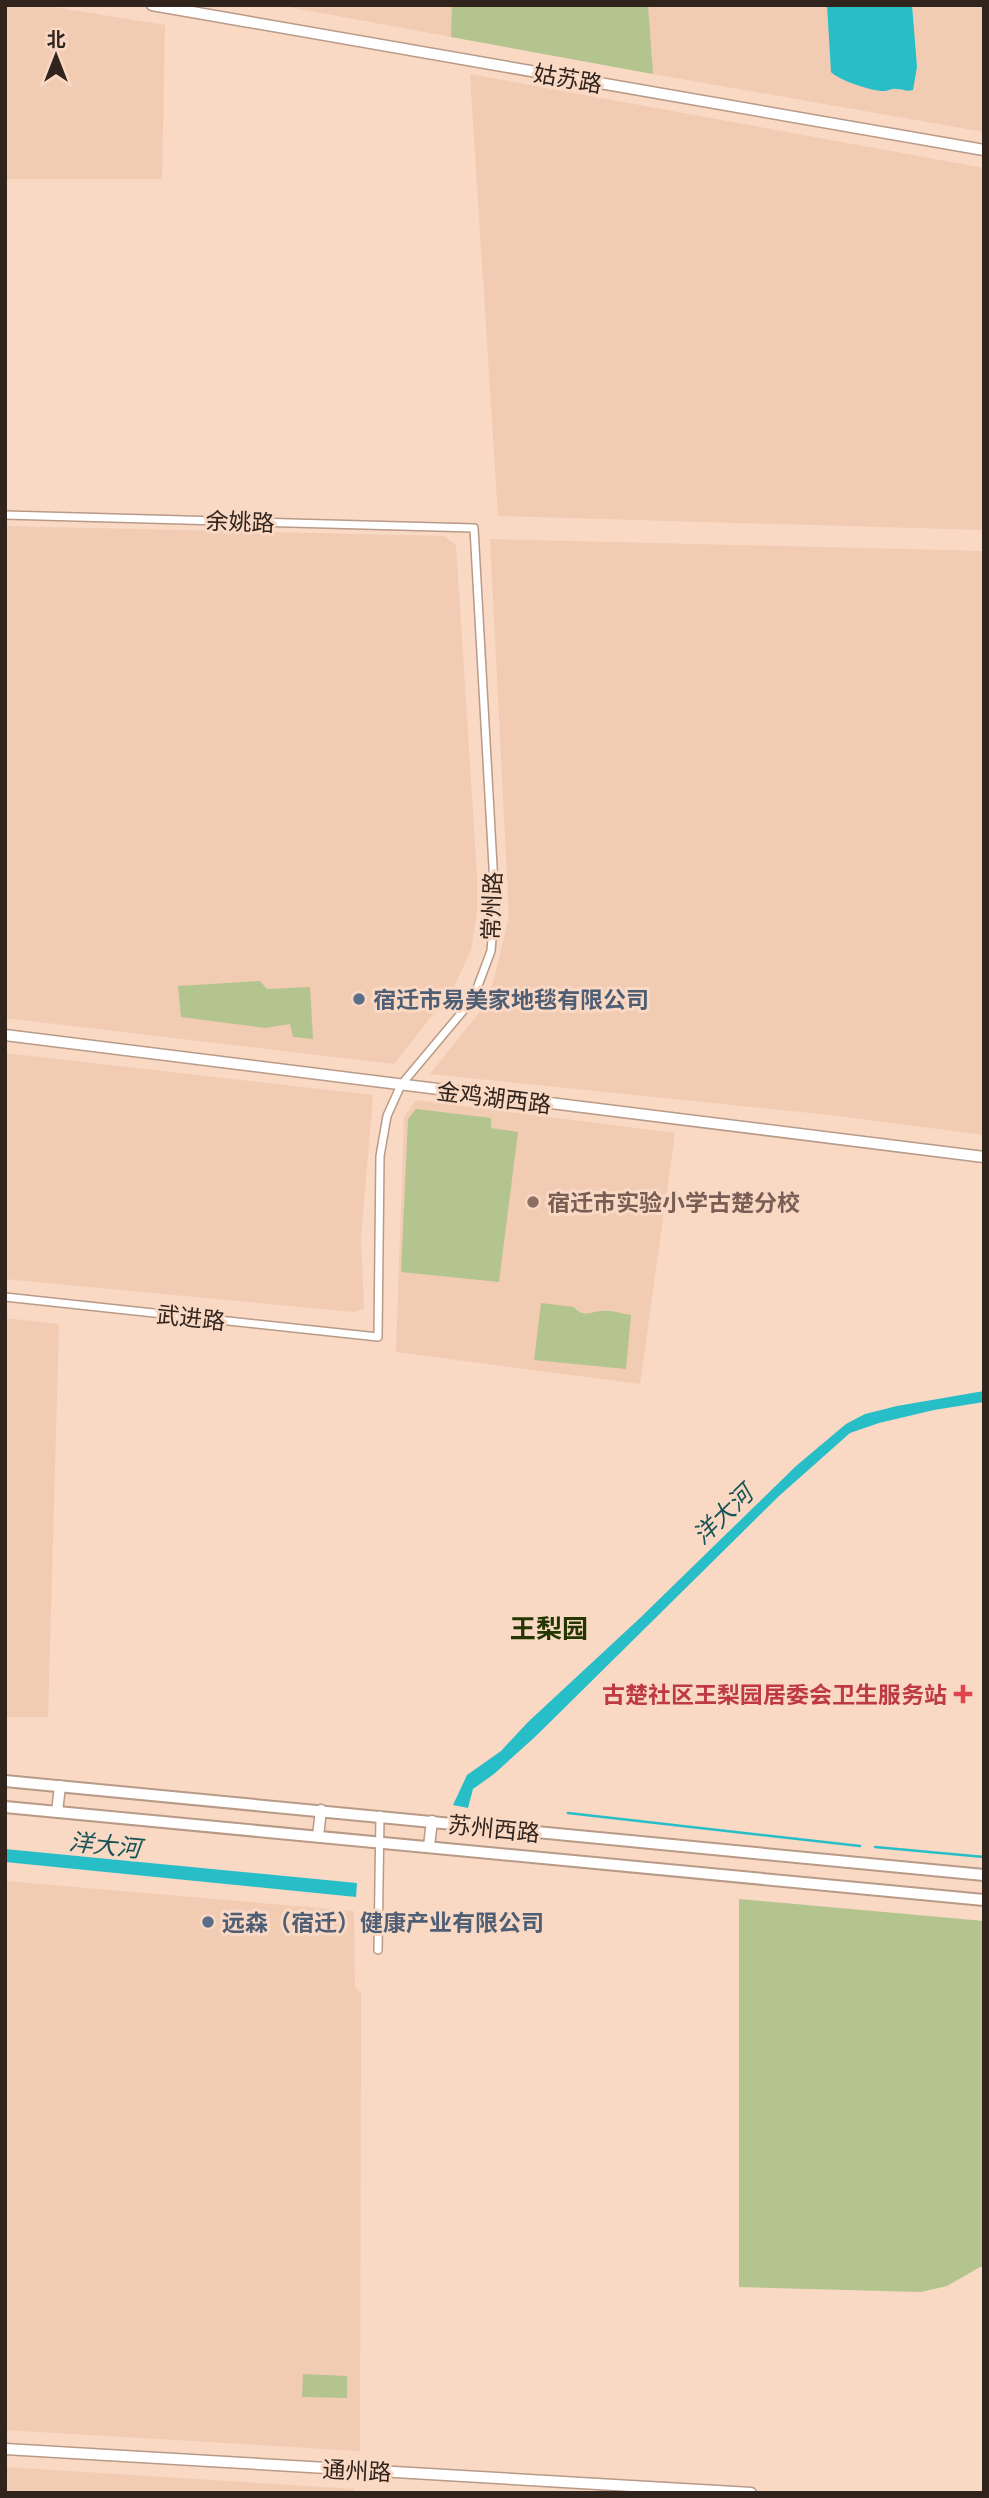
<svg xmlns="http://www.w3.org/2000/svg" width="989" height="2498" viewBox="0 0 989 2498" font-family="Manrope,'Noto Sans SC',sans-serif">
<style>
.built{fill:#f2cbb3}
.green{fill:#b4c48f}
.water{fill:#27bec8}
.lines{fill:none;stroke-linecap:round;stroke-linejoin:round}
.stream{stroke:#27bec8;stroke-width:2.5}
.minor-casing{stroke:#b89a87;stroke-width:10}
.tertiary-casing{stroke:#b89a87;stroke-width:13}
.secondary-casing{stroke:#b89a87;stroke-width:14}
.minor{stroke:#fff;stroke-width:7}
.tertiary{stroke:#fff;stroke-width:10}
.secondary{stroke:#fff;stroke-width:10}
.service-dot{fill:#5c6f8a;stroke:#f9d8c4;stroke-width:2.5}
.education-dot{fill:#8d6e63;stroke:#f9d8c4;stroke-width:2.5}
.health-dot{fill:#e0444e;stroke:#f9d8c4;stroke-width:2.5}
.labels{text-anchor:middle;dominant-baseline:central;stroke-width:6;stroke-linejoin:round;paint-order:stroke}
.street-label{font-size:23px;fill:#30241d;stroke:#f9d8c4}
.service-label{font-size:23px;font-weight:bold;fill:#4e5e75;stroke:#f9d8c4;text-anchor:start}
.education-label{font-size:23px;font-weight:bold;fill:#785e54;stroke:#f9d8c4;text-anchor:start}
.health-label{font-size:23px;font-weight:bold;fill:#be3a42;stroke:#f9d8c4;text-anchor:end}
.water-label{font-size:24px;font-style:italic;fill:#175256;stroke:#f9d8c4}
.quarter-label{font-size:26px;font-weight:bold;fill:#243701;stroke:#f9d8c4}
</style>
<rect width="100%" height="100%" fill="#f9d8c4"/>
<path class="built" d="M5,5h36l124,20 -3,154h-157z
M278,5h706v127l-331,-58z
M470,74l514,94v362l-486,-14z
M5,526l439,10 12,9 21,331v37l-6,37 -18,39 -59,75 -389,-46z
M490,539l494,12v584l-153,-20 -401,-41 59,-74 20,-84z
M5,1053l368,42 -12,142 3,72 -11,3 -348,-33z
M416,1100l259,33 -35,251 -244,-32 8,-235z
M5,1318l54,6 -11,393h-43z
M5,1881l349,30 1,75 6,8 -1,457 -355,-21z
M5,2467l349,22v4h-349z"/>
<path class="green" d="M452,5h196l5,69 -202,-37z
M260,981l7,8 43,-2 3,52 -20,-2 -3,-13 -25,4 -84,-11 -3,-31z
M416,1109l75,9v10l27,4 -19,150 -98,-10 7,-153z
M541,1303l33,4c9,11 16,5 27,4 10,-1 21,3 30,4l-5,54 -92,-9z
M739,1899l245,22v346h-4l-33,19 -26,6 -182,-5z
M303,2374l44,2v22l-45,-1z"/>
<path class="water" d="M827,5h85l5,62 -4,23c-7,2 -10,-1 -17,-1 -4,-1 -7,2 -11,2 -11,1 -47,-11 -54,-19z
M984,1391v11l-50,8 -55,13 -29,10 -71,63 -243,240 -42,38 -21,15 -5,19 -15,-3 14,-30 34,-24 27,-29 112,-104 156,-152 50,-42 19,-10 32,-8z
M5,1849l352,34 -1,14 -351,-35z"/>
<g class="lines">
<path class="stream" d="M568,1813l292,33
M875,1847l109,10"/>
<defs>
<path id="minor" d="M5,515l469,13 21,374 -4,49 -18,48 -72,86 -14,31 -7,40 -2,181 -373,-40
M378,1950l2,-135"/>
<path id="tertiary" d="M152,5l832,145
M5,1035l979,122
M57,1812l3,-26
M318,1836l3,-26
M429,1846l3,-25
M5,2449l746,44"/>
<path id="secondary" d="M5,1781l979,94
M5,1807l979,93"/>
</defs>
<use href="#minor" class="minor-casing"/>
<use href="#tertiary" class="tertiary-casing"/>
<use href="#secondary" class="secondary-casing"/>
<use href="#minor" class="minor"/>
<use href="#tertiary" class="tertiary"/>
<use href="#secondary" class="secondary"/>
</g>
<g class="service-dot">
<circle cx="359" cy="999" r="7"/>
<circle cx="208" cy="1922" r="7"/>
</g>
<circle class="education-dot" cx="533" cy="1202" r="7"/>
<path class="health-dot" d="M959.5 1683.5h7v7h7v7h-7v7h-7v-7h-7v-7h7z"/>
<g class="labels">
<g class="street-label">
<text transform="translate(568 78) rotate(10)">姑苏路</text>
<text transform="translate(240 521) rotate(2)">余姚路</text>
<text transform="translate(491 906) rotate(-88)">常州路</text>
<text transform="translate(494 1097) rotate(7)">金鸡湖西路</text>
<text transform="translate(191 1317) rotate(6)">武进路</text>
<text transform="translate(494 1828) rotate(6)">苏州西路</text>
<text transform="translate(357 2470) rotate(3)">通州路</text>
</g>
<g class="service-label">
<text x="373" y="999">宿迁市易美家地毯有限公司</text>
<text x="222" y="1922">远森（宿迁）健康产业有限公司</text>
</g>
<g class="education-label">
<text x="547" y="1202">宿迁市实验小学古楚分校</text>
</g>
<g class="health-label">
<text x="947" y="1694">古楚社区王梨园居委会卫生服务站</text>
</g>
<g class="water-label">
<text transform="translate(722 1514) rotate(-44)">洋大河</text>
<text transform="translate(105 1844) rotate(6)">洋大河</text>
</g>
<g class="quarter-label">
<text x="549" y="1628">王梨园</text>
</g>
</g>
<rect width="989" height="2498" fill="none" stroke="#30241d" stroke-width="14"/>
<g transform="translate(56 56)" stroke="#f9d8c4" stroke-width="5" paint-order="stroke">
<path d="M0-5L12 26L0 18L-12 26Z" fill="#30241d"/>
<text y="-10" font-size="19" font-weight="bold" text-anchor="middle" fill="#30241d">北</text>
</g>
</svg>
